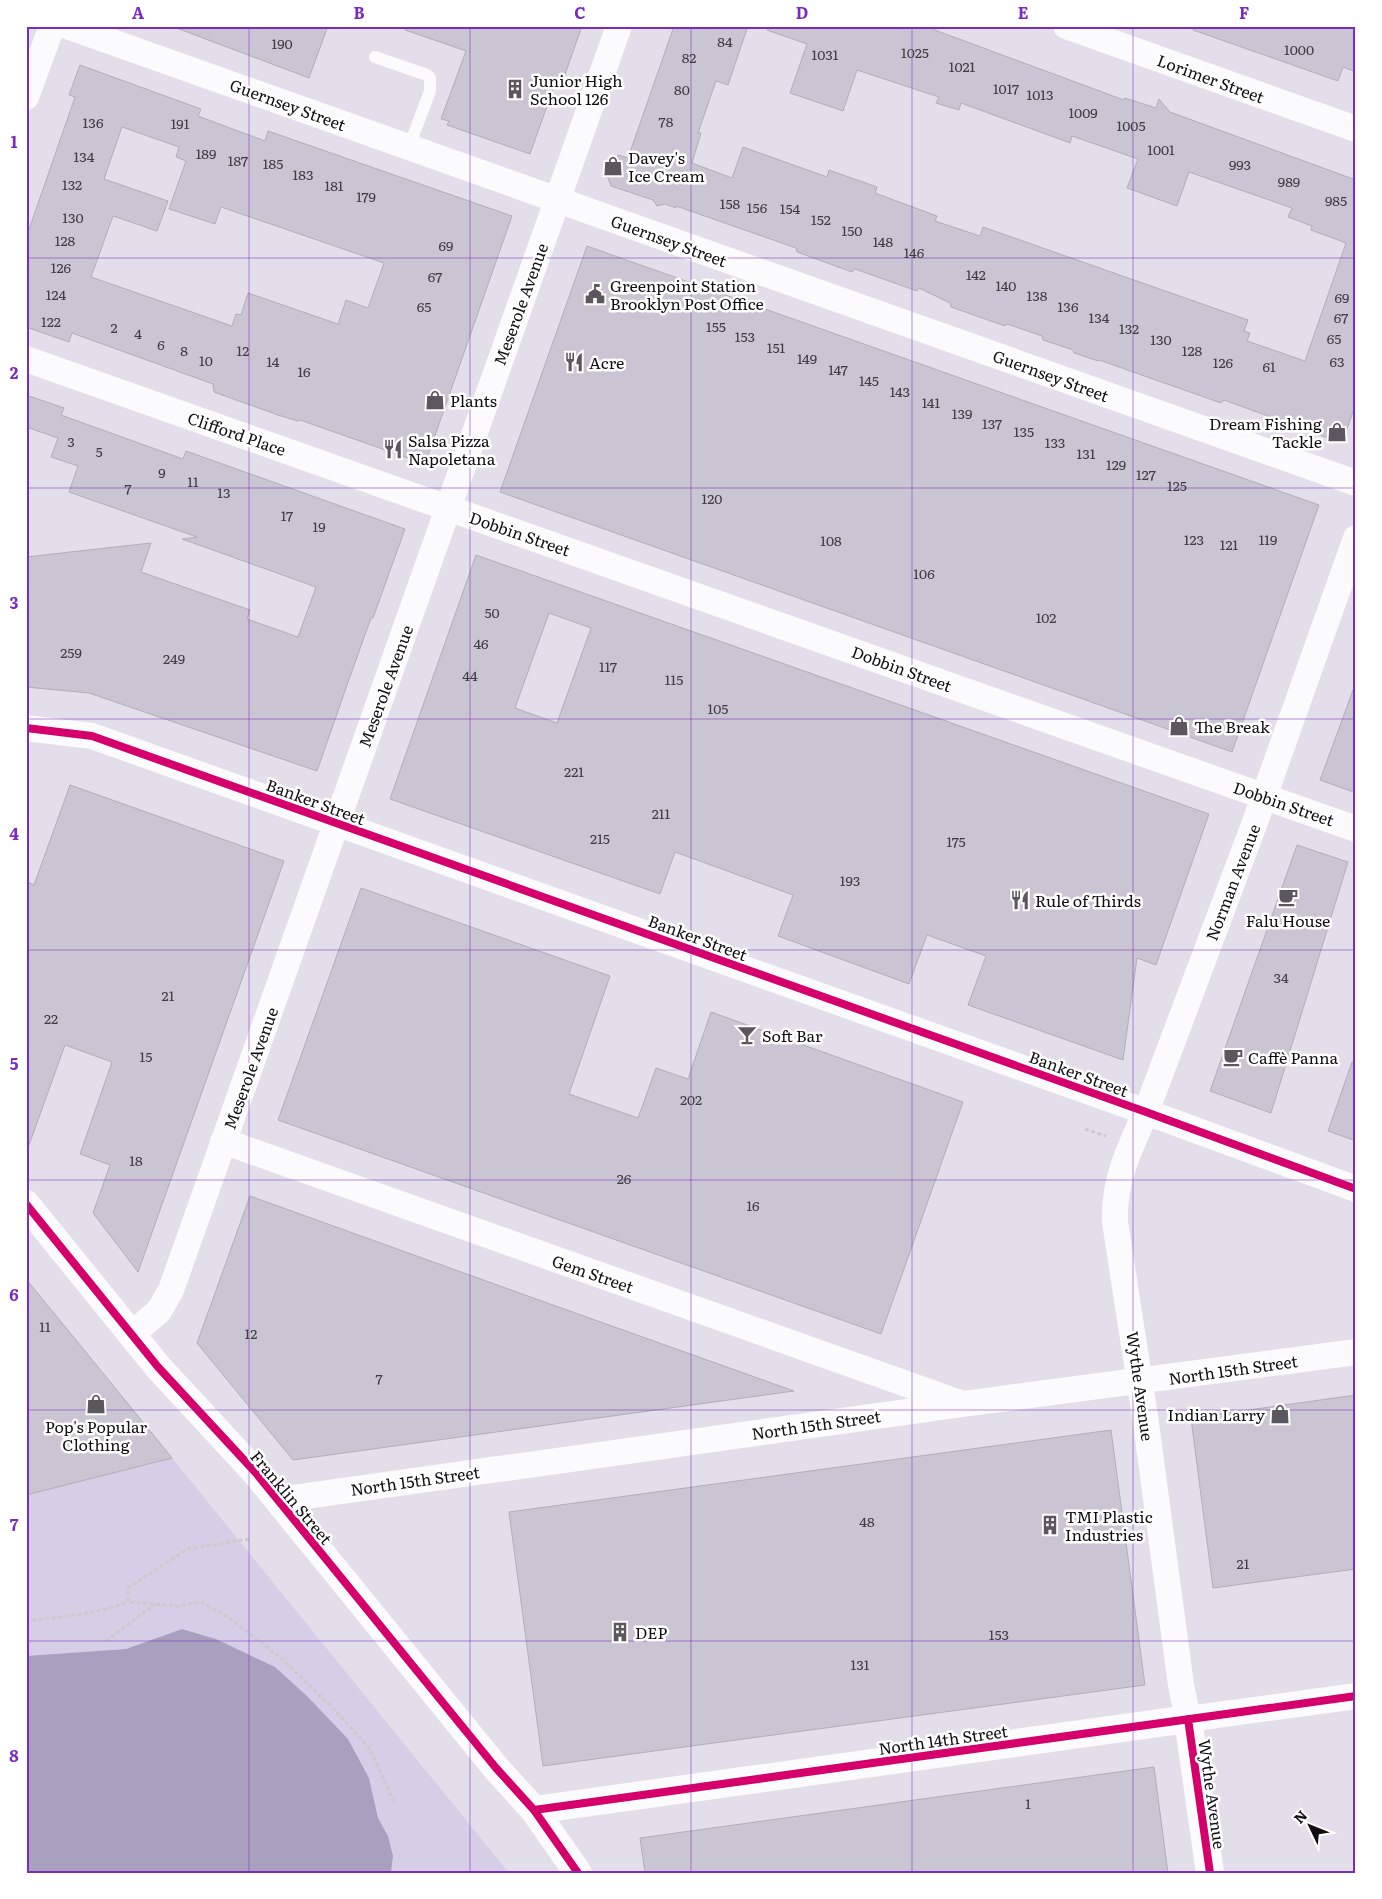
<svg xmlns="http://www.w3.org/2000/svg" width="1382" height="1899" viewBox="0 0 1382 1899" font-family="Literata,serif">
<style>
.green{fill:#d5cee6}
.water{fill:#a99fbf}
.building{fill:#c9c5d2;stroke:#b0afb6;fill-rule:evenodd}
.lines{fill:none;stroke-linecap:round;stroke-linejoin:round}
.path{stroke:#cbcbcd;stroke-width:3;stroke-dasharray:4 2.5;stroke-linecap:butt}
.service{stroke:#fbfafc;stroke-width:12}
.minor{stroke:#fbfafc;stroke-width:26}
.secondary{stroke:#fbfafc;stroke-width:28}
.cycleway-casing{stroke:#fff;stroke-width:11}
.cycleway{stroke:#d6006c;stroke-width:8}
.grid{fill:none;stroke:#7b2cbf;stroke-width:1;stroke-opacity:0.55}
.labels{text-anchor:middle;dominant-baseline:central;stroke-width:5;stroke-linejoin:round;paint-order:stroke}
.number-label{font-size:14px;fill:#3f3d44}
.street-label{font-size:16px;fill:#100e14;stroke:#fff}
.poi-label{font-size:16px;fill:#100e14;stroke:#fff;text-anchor:start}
.neatline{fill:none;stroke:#7b2cbf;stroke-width:2}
.grid-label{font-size:16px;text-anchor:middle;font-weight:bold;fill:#7b2cbf}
</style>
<rect width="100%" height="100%" fill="#e2dfea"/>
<path class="green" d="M172,1458l337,415h-118l2,-17 -5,-20 -10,-18 -9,-40 -21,-39 -41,-43 -32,-29 -59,-28 -34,-10 -56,20 -100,7v-161z"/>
<path class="water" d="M182,1629l34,10 59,28 32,29 41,43 21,39 9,40 10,18 5,20 -2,17h-365v-217l100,-7z"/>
<path class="building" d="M180,26h148l-19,52 -130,-49z
M406,26h176l-20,57 -6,-2 -26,73 -83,-29 2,-4 -8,-2 25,-68 -61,-21z
M674,26h74l-20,59 -12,-4 -18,52h3l-9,30 40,15 11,-31 84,30 2,-7 48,17 -2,6 62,23 -2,5 45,15 3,-9 265,93 -4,11 6,2 -3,8 58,20 41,-118 -35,-13 1,-4 -24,-9 4,-9 -103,-36 -12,34 -50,-18 11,-29 -66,-23 -2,7 -109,-40 -2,7 -23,-7 3,-6 -82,-27 -14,41 -53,-18 17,-49 -40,-14 1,-4h156l200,74 1,-2 31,10 3,-9 11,13 186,68v223l-14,40 -118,-43 -3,3 -122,-43 -1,1 -24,-8 -1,-3 -30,-10 -1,-4 -35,-12 -2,2 -54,-19 -1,-4 -31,-15 -2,3 -62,-22 -3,3 -55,-20 -1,-4 -120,-42v2l-11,-4 -8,2 -4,-6 -42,-14 -5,-13 9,-6 3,-12 10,3z
M1194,26h162v46l-13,-5 -5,14 -145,-51z
M80,65l121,44 -3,7 67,25 3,-10 244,85 -87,248 -125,-44 -2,1 -20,-6 -53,-19 -11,-4 -1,-8 -141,-51 -3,9 -43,-15v-89l49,-141 -6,-2zM122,127l57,20 -3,10 10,4 -17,48 46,15 6,-17 163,56 -16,45 -22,-8 -8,24 -90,-31 -7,22 -5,-1 -4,12 -141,-49 22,-61 44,15 11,-30 -64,-22z
M587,246l732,259 -87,247 -732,-260z
M26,395l38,13 -3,7 122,44 3,-8 219,78 -32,89h-2l-19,53 -35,100 -228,-78 -63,-6v-130l125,-14 -10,29 109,38 -3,9 51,18 18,-50 -134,-48 15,-2 -128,-45 9,-26 -27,-9 7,-19 -32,-11z
M476,555l733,259 -53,151 -19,-7 -14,102 -155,-55 18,-49 -59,-21 -18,49 -131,-48 15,-41 -118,-43 -15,42 -270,-95zM549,613l42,15 -34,95 -42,-15z
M1353,690l3,1v102l-36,-13z
M70,785l214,76 -146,411 -45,-59 17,-48 -30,-11 32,-92 -47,-17 -36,100 -3,-1v-263l8,4z
M1297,845l51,17 -77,251 -61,-22z
M361,888l249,88 -41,118 69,24 18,-50 32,11 23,-67 252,90 -82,232 -603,-214z
M1352,1062h4v79l-28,-10z
M250,1196l289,104 255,91 -501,69 -96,-117z
M26,1279l90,110 56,69 -146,37z
M1356,1395v174l-143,19 -22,-170z
M1111,1430l34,255 -602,81 -34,-254z
M1154,1767l14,106h-523l-5,-35z"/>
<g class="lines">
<path class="path" d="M1085,1129l21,7
M249,1539l-61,10 -60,39v14l50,4 23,-4 27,15 53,41 50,48 39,43 25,56
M26,1621c35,-4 69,-7 102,-19
M106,1641l48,-36"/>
<path class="service" d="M375,57l52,18 3,3v13l-21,56"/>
<path class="minor" d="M67,26l1289,457
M1066,26l290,103
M26,97l26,-71
M26,359l1330,470
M1356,538l-101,284 -109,290c-16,35 -33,70 -31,110l30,194 36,269 7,34 168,-23
M26,728l66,8 1054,376 210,77
M223,1141l737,262
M132,1334l27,-23 12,-21 448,-1264
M278,1500l685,-96 393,-52"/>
<path class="secondary" d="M26,1204l132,163 98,106 240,295 38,42 44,63
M534,1810l654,-91 22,154"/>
<defs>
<path id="cycleway" d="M26,728l66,8 1054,376 210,77
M26,1204l132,163 98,106 240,295 38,42 44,63
M1188,1719l22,154
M534,1810l822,-114"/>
</defs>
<use href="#cycleway" class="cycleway-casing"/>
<use href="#cycleway" class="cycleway"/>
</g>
<path class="grid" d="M249,26v1847M470,26v1847M691,26v1847M912,26v1847M1133,26v1847M26,258h1330M26,488h1330M26,719h1330M26,950h1330M26,1180h1330M26,1410h1330M26,1641h1330"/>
<defs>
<symbol id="building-bare" viewBox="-9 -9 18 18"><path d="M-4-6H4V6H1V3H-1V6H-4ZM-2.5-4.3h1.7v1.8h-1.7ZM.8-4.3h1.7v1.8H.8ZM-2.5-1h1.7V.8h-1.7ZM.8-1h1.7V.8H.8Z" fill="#5a575f" stroke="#fff" stroke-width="2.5" paint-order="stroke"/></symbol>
<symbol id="shop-bare" viewBox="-9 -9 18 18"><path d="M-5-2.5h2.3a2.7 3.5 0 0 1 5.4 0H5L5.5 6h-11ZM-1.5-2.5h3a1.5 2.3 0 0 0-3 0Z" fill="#5a575f" stroke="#fff" stroke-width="2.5" paint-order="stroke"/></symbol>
<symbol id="civic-bare" viewBox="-9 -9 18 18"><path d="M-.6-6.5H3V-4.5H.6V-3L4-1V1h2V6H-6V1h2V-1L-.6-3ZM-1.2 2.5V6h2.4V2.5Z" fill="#5a575f" stroke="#fff" stroke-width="2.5" paint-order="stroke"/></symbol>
<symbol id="restaurant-bare" viewBox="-9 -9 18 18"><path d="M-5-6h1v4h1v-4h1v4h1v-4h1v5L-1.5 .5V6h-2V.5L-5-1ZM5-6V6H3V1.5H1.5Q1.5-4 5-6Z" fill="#5a575f" stroke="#fff" stroke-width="2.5" paint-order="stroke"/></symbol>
<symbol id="cafe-bare" viewBox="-9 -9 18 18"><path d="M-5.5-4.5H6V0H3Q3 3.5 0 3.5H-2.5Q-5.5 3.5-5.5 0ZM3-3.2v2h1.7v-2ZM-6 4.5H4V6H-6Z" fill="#5a575f" stroke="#fff" stroke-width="2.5" paint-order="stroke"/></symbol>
<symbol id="bar-bare" viewBox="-9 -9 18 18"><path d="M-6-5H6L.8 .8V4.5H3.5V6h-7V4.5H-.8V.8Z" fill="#5a575f" stroke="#fff" stroke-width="2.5" paint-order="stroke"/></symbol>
</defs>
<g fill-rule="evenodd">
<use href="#building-bare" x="501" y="75" width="28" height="28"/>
<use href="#shop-bare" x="599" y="152" width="28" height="28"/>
<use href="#civic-bare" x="581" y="280" width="28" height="28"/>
<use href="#restaurant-bare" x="560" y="348" width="28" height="28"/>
<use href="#shop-bare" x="421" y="386" width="28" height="28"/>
<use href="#shop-bare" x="1323" y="418" width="28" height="28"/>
<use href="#restaurant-bare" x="379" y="435" width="28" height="28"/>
<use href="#shop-bare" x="1165" y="712" width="28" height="28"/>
<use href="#cafe-bare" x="1274" y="883" width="28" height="28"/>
<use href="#restaurant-bare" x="1006" y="886" width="28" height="28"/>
<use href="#bar-bare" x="733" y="1021" width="28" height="28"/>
<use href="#cafe-bare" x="1219" y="1043" width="28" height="28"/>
<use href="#shop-bare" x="82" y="1390" width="28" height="28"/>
<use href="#shop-bare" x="1266" y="1400" width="28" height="28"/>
<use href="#building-bare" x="1036" y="1511" width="28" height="28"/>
<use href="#building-bare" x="606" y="1618" width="28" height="28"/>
</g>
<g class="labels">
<g class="number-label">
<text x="725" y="41">84</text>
<text x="282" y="43">190</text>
<text x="1299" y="49">1000</text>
<text x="915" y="52">1025</text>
<text x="825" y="54">1031</text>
<text x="689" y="57">82</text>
<text x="962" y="66">1021</text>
<text x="1006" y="88">1017</text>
<text x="682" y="89">80</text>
<text x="1040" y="94">1013</text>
<text x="1083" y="112">1009</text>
<text x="666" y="121">78</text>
<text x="93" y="122">136</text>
<text x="180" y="123">191</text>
<text x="1131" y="125">1005</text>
<text x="1161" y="149">1001</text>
<text x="206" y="153">189</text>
<text x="84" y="156">134</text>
<text x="238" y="160">187</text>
<text x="273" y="163">185</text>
<text x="1240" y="164">993</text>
<text x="303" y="174">183</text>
<text x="1289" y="181">989</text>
<text x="72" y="184">132</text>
<text x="334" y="185">181</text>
<text x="366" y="196">179</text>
<text x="1336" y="200">985</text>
<text x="730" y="203">158</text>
<text x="757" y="207">156</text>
<text x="790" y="208">154</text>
<text x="73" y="217">130</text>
<text x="821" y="219">152</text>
<text x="852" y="230">150</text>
<text x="65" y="240">128</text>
<text x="883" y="241">148</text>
<text x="446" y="245">69</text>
<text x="914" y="252">146</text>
<text x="61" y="267">126</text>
<text x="976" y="274">142</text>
<text x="435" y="276">67</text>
<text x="1006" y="285">140</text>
<text x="56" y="294">124</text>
<text x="1037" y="295">138</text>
<text x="1342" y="297">69</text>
<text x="424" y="306">65</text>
<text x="1068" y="306">136</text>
<text x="1099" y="317">134</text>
<text x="1341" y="317">67</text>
<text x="51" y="321">122</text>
<text x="716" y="326">155</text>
<text x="114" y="327">2</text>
<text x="1129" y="328">132</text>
<text x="138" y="333">4</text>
<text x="745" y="336">153</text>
<text x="1334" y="338">65</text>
<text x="1161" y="339">130</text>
<text x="161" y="344">6</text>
<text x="776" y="347">151</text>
<text x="184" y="350">8</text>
<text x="243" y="350">12</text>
<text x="1192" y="350">128</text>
<text x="807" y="358">149</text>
<text x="206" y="360">10</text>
<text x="273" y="361">14</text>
<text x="1337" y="361">63</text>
<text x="1223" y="362">126</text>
<text x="1269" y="366">61</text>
<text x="838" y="369">147</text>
<text x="304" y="371">16</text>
<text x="869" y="380">145</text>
<text x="900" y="391">143</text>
<text x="931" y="402">141</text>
<text x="962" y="413">139</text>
<text x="992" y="423">137</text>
<text x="1024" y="431">135</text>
<text x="71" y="441">3</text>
<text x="1055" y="442">133</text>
<text x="99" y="451">5</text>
<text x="1086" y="453">131</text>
<text x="1116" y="464">129</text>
<text x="162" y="472">9</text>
<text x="1146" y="474">127</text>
<text x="193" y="481">11</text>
<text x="1177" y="485">125</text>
<text x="128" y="488">7</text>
<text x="224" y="492">13</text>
<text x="712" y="498">120</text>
<text x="287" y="515">17</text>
<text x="319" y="526">19</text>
<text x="1194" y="539">123</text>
<text x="1268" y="539">119</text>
<text x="831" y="540">108</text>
<text x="1229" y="544">121</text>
<text x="924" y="573">106</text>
<text x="492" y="612">50</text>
<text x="1046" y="617">102</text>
<text x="481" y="643">46</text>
<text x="71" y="652">259</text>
<text x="174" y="658">249</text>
<text x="608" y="666">117</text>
<text x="470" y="675">44</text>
<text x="674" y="679">115</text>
<text x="718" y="708">105</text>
<text x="574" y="771">221</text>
<text x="661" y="813">211</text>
<text x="600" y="838">215</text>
<text x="956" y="841">175</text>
<text x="850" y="880">193</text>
<text x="1281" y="977">34</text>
<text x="168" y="995">21</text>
<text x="51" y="1018">22</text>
<text x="146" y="1056">15</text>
<text x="691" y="1099">202</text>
<text x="136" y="1160">18</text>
<text x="624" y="1178">26</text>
<text x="753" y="1205">16</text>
<text x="45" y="1326">11</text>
<text x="251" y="1333">12</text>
<text x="379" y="1378">7</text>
<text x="867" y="1521">48</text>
<text x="1243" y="1563">21</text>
<text x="999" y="1634">153</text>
<text x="860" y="1664">131</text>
<text x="1028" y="1803">1</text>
</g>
<g class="street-label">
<text transform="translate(1211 78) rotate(20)">Lorimer Street</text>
<text transform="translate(288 104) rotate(20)">Guernsey Street</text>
<text transform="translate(669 240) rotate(20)">Guernsey Street</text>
<text transform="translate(520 304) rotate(-70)">Meserole Avenue</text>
<text transform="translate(1051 375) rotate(20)">Guernsey Street</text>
<text transform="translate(237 433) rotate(19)">Clifford Place</text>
<text transform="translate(520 533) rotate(19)">Dobbin Street</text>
<text transform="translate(902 668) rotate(20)">Dobbin Street</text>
<text transform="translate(385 686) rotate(-70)">Meserole Avenue</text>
<text transform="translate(316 801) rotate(20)">Banker Street</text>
<text transform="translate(1284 803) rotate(19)">Dobbin Street</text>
<text transform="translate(1232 882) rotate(-69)">Norman Avenue</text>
<text transform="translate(698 937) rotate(20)">Banker Street</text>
<text transform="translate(250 1068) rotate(-70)">Meserole Avenue</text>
<text transform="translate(1079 1073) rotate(20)">Banker Street</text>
<text transform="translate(593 1273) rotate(19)">Gem Street</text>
<text transform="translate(1233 1369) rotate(-8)">North 15th Street</text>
<text transform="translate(1141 1386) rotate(82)">Wythe Avenue</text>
<text transform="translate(816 1424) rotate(-8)">North 15th Street</text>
<text transform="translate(415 1480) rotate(-8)">North 15th Street</text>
<text transform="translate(292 1497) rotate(50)">Franklin Street</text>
<text transform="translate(943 1739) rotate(-8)">North 14th Street</text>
<text transform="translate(1213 1794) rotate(82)">Wythe Avenue</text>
</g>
<g class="poi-label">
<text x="530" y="80">Junior High<tspan x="530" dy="18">School 126</tspan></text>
<text x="628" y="157">Davey's<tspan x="628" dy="18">Ice Cream</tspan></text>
<text x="610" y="285">Greenpoint Station<tspan x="610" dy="18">Brooklyn Post Office</tspan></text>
<text x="589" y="362">Acre</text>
<text x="450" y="400">Plants</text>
<text x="1322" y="423" text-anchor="end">Dream Fishing<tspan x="1322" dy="18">Tackle</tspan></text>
<text x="408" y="440">Salsa Pizza<tspan x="408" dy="18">Napoletana</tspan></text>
<text x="1194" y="726">The Break</text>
<text x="1035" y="900">Rule of Thirds</text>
<text x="1288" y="920" text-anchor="middle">Falu House</text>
<text x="762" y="1035">Soft Bar</text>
<text x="1248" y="1057">Caffè Panna</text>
<text x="1265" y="1414" text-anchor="end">Indian Larry</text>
<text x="96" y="1426" text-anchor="middle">Pop's Popular<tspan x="96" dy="18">Clothing</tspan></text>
<text x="1065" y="1516">TMI Plastic<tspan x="1065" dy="18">Industries</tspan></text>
<text x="635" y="1632">DEP</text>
</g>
</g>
<rect width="1382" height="1899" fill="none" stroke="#ffffff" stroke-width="55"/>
<g transform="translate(1310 1826) rotate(313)" stroke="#ffffff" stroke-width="4" paint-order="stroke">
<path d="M0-4L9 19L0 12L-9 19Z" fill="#100e14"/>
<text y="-8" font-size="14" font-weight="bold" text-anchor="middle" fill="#100e14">N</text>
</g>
<rect x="28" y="28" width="1326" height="1844" class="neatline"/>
<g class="grid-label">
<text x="138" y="19">A</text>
<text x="359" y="19">B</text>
<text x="580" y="19">C</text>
<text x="802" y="19">D</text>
<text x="1023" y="19">E</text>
<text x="1244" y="19">F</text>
<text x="14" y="148">1</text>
<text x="14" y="379">2</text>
<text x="14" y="609">3</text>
<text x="14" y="840">4</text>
<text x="14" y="1070">5</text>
<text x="14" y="1301">6</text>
<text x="14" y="1531">7</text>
<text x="14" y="1762">8</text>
</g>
</svg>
